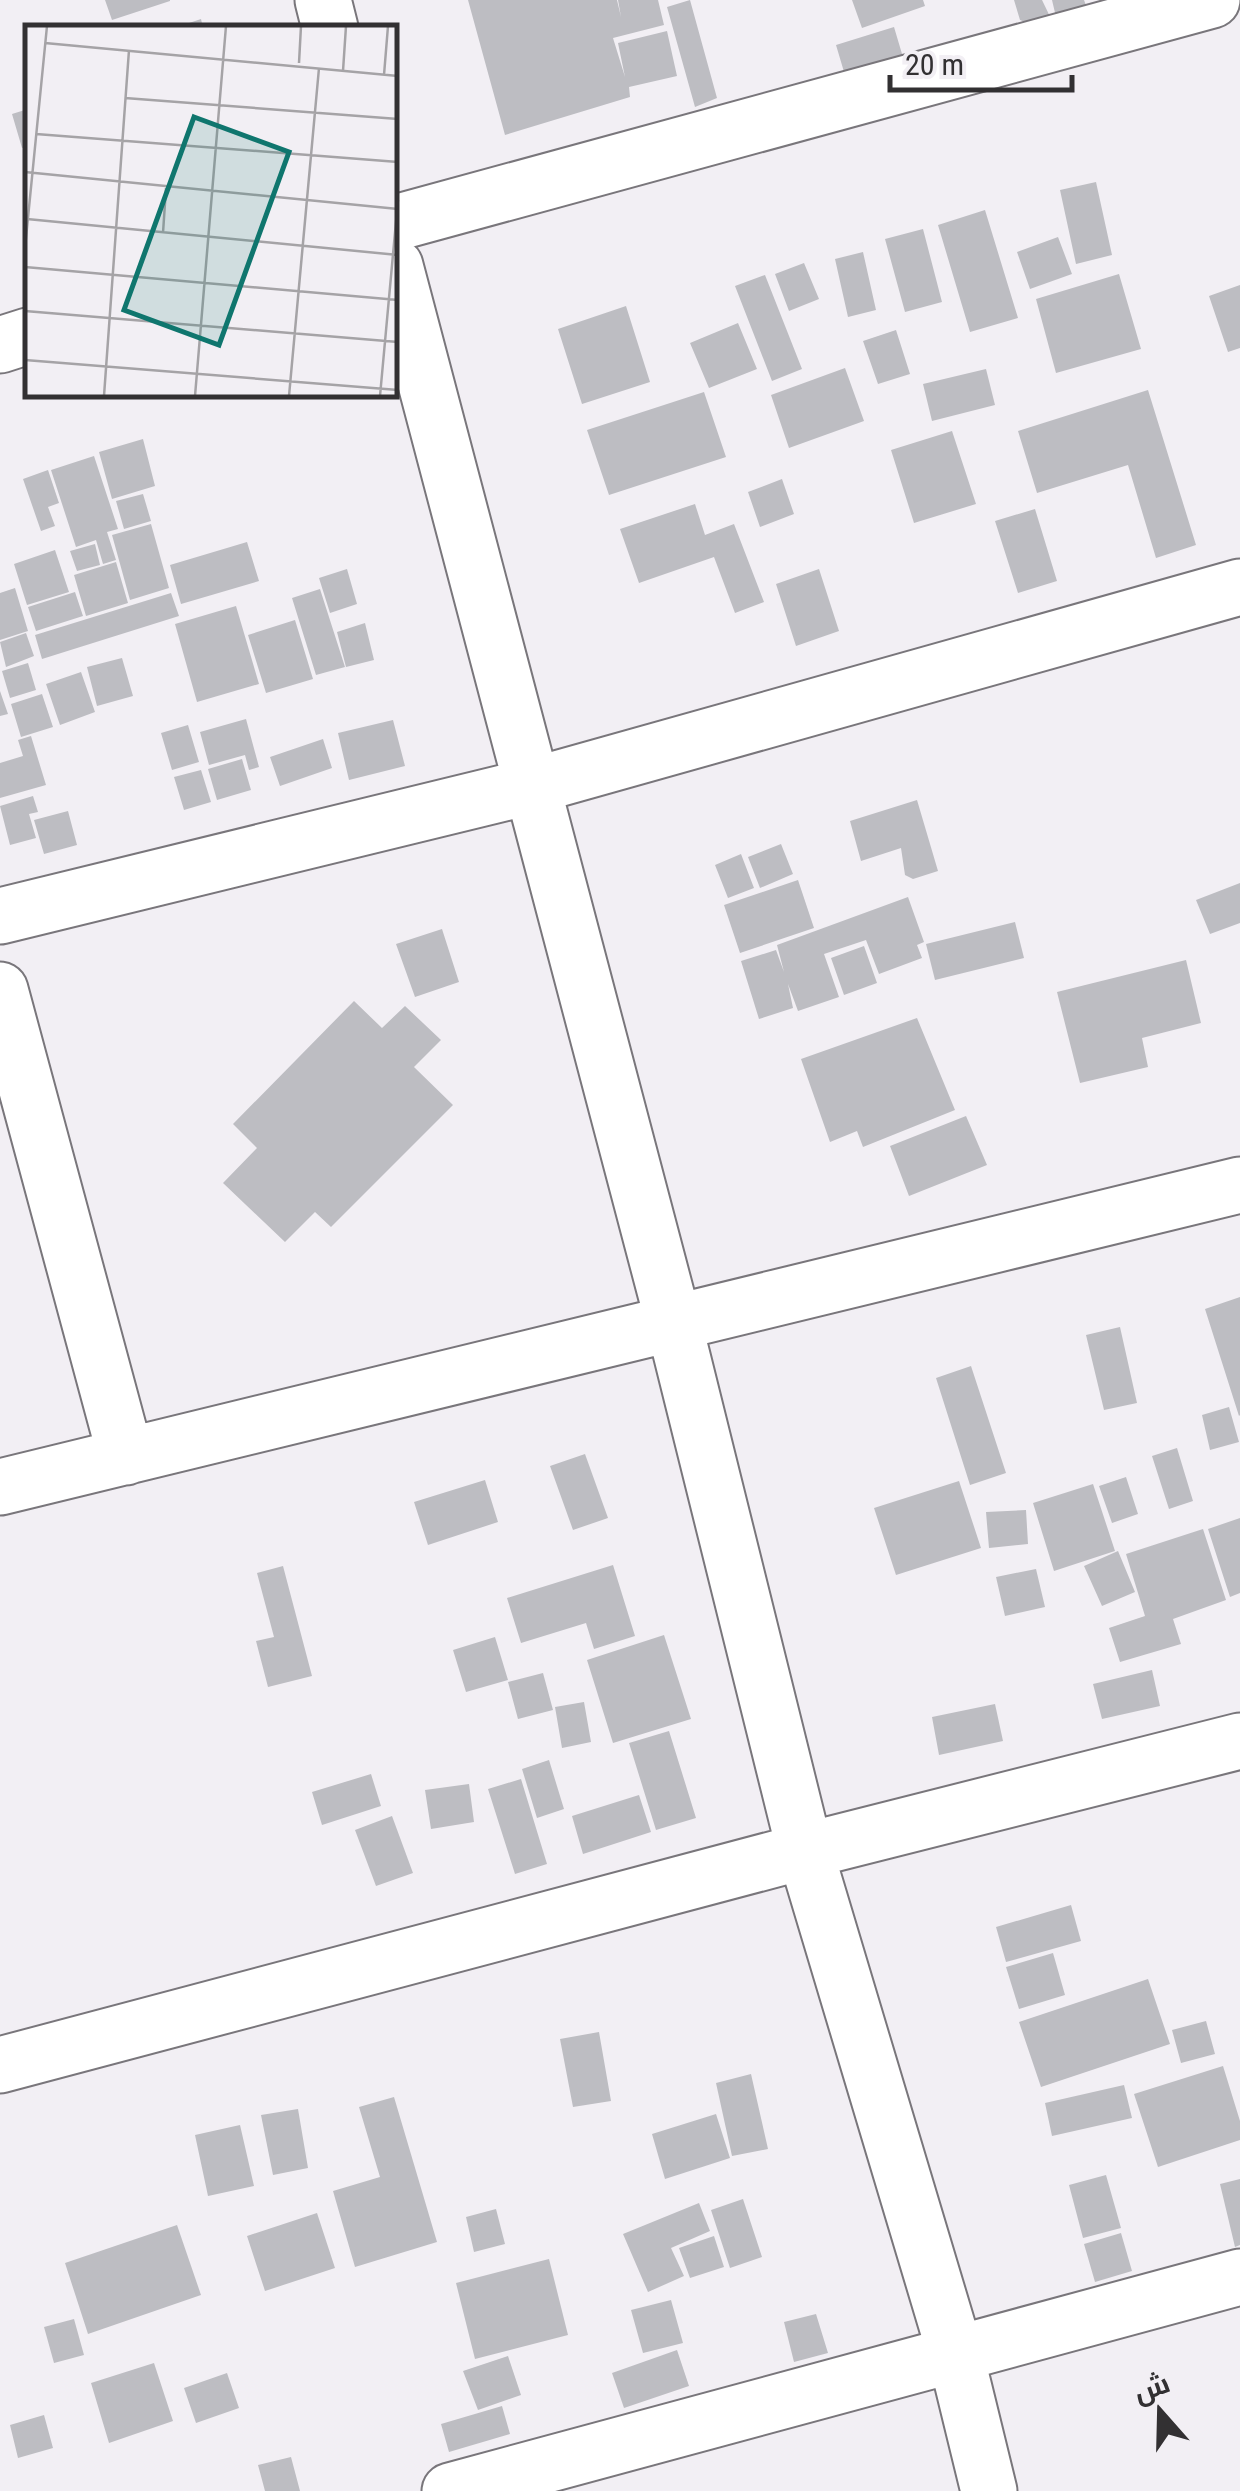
<svg xmlns="http://www.w3.org/2000/svg" width="1240" height="2491" viewBox="0 0 1240 2491" font-family="'Roboto Condensed',Cairo,sans-serif">
<style>
.building{fill:#bdbdc2}
.lines{fill:none;stroke-linecap:round;stroke-linejoin:round}
.minor-casing{stroke:#79767b;stroke-width:59}
.minor{stroke:#fff;stroke-width:55}
.inset-road{fill:none;stroke:#a5a3a6;stroke-width:2.5}
.view{fill:#0f766e;fill-opacity:0.15;stroke:#0f766e;stroke-width:5}
.inset-edge{fill:none;stroke:#323032;stroke-width:5}
</style>
<rect width="100%" height="100%" fill="#f2eff4"/>
<path class="building" d="M105,0h65v1l-58,19z
M468,0h149l4,17 -3,-17h40l6,25 -51,13 12,39 -7,-34 49,-12 10,45 -48,11 1,10 -125,38z
M690,0l27,98 -22,9 -28,-100z
M852,0h71l2,6 -63,22z
M1014,0h28l14,29 -8,3 -28,-12z
M1052,0h32l3,8 -31,9z
M201,19l2,9h-26v-1z
M894,27l11,37 -58,18 -11,-37z
M28,109v37l-6,2 -10,-34z
M1096,182l16,73 -36,9 -16,-74z
M985,210l33,108 -48,14 -32,-107z
M923,229l19,73 -37,10 -20,-73z
M1058,237l14,37 -42,15 -13,-37z
M863,252l13,58 -28,7 -13,-58z
M804,263l15,36 -30,12 -14,-37z
M1119,274l22,75 -85,24 -20,-74z
M765,275l37,94 -30,12 -37,-95z
M1240,285v63l-12,4 -19,-56z
M626,306l24,76 -68,22 -24,-75z
M738,323l19,46 -48,19 -19,-45z
M896,330l14,44 -32,10 -15,-43z
M845,368l19,53 -75,27 -18,-53z
M986,369l9,36 -63,16 -9,-37z
M1148,390l48,155 -40,13 -28,-93 -91,28 -19,-62z
M704,392l22,65 -117,38 -22,-65z
M952,431l24,73 -62,19 -23,-73z
M143,439l12,47 -43,13 -13,-47z
M94,456l24,73 -11,3 9,28 -13,4 -7,-24 -20,7 -25,-77z
M48,470l11,33 -11,4 7,19 -14,5 -18,-52z
M782,479l12,35 -34,13 -12,-35z
M143,494l8,27 -27,8 -8,-28z
M695,504l10,31 29,-11 30,78 -29,11 -21,-56 -75,26 -19,-54z
M1035,509l22,72 -39,12 -23,-72z
M151,524l18,64 -39,12 -18,-65z
M247,542l12,39 -78,23 -11,-39z
M95,544l5,21 -23,6 -7,-20z
M55,550l14,42 -42,13 -13,-41z
M116,562l12,41 -42,13 -12,-41z
M347,569l10,35 -27,9 -11,-35z
M819,569l20,62 -43,15 -20,-62z
M15,588l13,43 -28,9v-47z
M320,589l25,78 -29,8 -24,-77z
M75,592l8,24 -47,15 -8,-24z
M171,593l8,23 -137,43 -7,-24z
M236,606l23,78 -62,18 -22,-78z
M295,620l18,59 -47,14 -18,-58z
M365,623l9,37 -28,7 -9,-35z
M26,633l8,23 -28,11 -6,-25z
M122,658l11,38 -36,10 -10,-39z
M28,663l8,27 -26,8 -8,-27z
M81,672l14,40 -35,13 -14,-41z
M0,691l8,23 -8,2z
M42,694l11,33 -32,10 -10,-33z
M246,719l13,48 -10,3 -4,-15 -36,10 -9,-33z
M393,720l12,46 -56,14 -11,-47z
M188,725l11,37 -27,8 -11,-37z
M31,736l15,49 -46,13v-35l23,-7 -5,-16z
M323,739l9,29 -52,18 -10,-29z
M242,759l9,31 -34,10 -9,-31z
M201,770l10,32 -27,8 -10,-33z
M33,796l5,16 -9,2 7,24 -26,7 -10,-39z
M917,800l21,71 -25,8 -8,-4 -4,-27 -40,13 -11,-40z
M68,811l9,34 -33,9 -10,-34z
M781,844l12,30 -33,14 -12,-31z
M741,854l13,34 -26,10 -13,-33z
M798,880l16,48 -74,25 -16,-48z
M1240,883v40l-30,11 -14,-34z
M908,897l16,45 -7,3 5,13 -43,16 -13,-34 -42,14 15,43 -41,14 -10,-27 5,24 -34,11 -18,-58 35,-11 8,22 -7,-27z
M1015,922l9,36 -89,22 -9,-36z
M442,929l17,53 -44,15 -19,-53z
M864,946l13,37 -33,12 -13,-37z
M1186,960l15,63 -59,15 6,29 -68,16 -23,-91z
M354,1001l28,27 23,-22 36,34 -27,27 39,38 -122,122 -16,-15 -30,30 -62,-59 34,-35 -24,-24z
M917,1018l38,92 -92,37 -6,-16 -27,11 -29,-83z
M966,1116l21,49 -78,31 -19,-50z
M1240,1297v118l-1,1 -34,-107z
M1120,1327l17,76 -33,7 -18,-75z
M971,1366l35,107 -36,12 -34,-107z
M1229,1407l10,35 -29,8 -8,-35z
M1177,1448l16,53 -24,8 -17,-53z
M585,1454l23,64 -35,12 -23,-64z
M1126,1477l12,37 -26,9 -13,-37z
M485,1480l13,42 -70,23 -14,-43z
M959,1481l22,67 -85,27 -22,-67z
M1093,1484l22,67 -61,20 -21,-68z
M1026,1510l2,34 -39,4 -3,-36z
M1240,1518v75l-10,4 -22,-68z
M1203,1529l23,71 -53,19 8,25 -61,18 -11,-34 36,-12 -19,-62z
M1118,1551l17,41 -33,14 -18,-40z
M613,1565l22,71 -41,13 -8,-26 -65,20 -14,-45z
M283,1566l29,110 -44,11 -12,-46 18,-4 -17,-64z
M1036,1569l9,38 -40,9 -9,-39z
M664,1635l27,84 -78,24 -26,-83z
M495,1637l13,43 -42,12 -13,-42z
M1152,1670l8,36 -58,13 -9,-35z
M543,1673l10,37 -35,9 -10,-37z
M584,1702l7,40 -29,6 -7,-41z
M995,1704l8,37 -64,14 -7,-38z
M669,1731l27,87 -40,12 -27,-87z
M549,1760l15,49 -27,9 -15,-49z
M371,1774l10,32 -59,19 -10,-33z
M521,1779l26,85 -32,10 -27,-85z
M469,1784l5,38 -43,7 -6,-39z
M639,1795l12,37 -68,22 -11,-38z
M392,1816l21,57 -37,13 -21,-56z
M1071,1905l10,36 -75,21 -10,-35z
M1053,1953l12,42 -46,14 -13,-42z
M1148,1979l22,65 -129,43 -22,-65z
M1206,2021l9,33 -34,9 -9,-33z
M599,2032l12,69 -38,6 -13,-68z
M1223,2066l17,55v19l-82,27 -24,-73z
M751,2074l17,75 -36,7 -16,-73z
M1124,2085l8,33 -80,18 -7,-33z
M394,2097l43,145 -82,25 -22,-76 47,-14 -21,-70z
M298,2109l10,59 -35,7 -12,-60z
M716,2114l14,44 -65,21 -13,-45z
M240,2125l14,61 -46,10 -13,-61z
M1106,2175l15,53 -38,10 -14,-53z
M1240,2179v66l-5,2 -15,-63z
M743,2199l19,58 -32,11 -19,-58z
M699,2203l11,28 -39,17 13,28 -36,16 -25,-58z
M496,2209l9,35 -31,8 -8,-35z
M317,2213l18,55 -70,23 -18,-55z
M177,2225l24,70 -113,39 -23,-71z
M1121,2233l11,38 -37,11 -11,-38z
M714,2236l10,31 -34,11 -11,-30z
M549,2259l19,76 -93,24 -19,-76z
M671,2300l12,43 -40,10 -12,-43z
M816,2314l12,39 -34,9 -10,-40z
M74,2319l10,36 -30,8 -10,-36z
M677,2350l12,36 -65,22 -12,-35z
M508,2356l13,39 -43,15 -15,-39z
M154,2363l19,58 -64,22 -18,-60z
M227,2373l12,35 -43,15 -12,-35z
M502,2406l8,28 -61,18 -8,-28z
M44,2415l9,33 -35,10 -8,-33z
M291,2457l9,34h-35l-7,-26z"/>
<g class="lines">
<defs>
<path id="minor" d="M323,0l7,28
M395,223l817,-223
M395,266l279,1058 131,527 150,501 34,139
M0,345l28,-9
M0,916l532,-130 708,-199
M0,990l126,467
M0,1487l1240,-302
M0,2065l805,-214 435,-110
M450,2491l790,-214"/>
</defs>
<use href="#minor" class="minor-casing"/>
<use href="#minor" class="minor"/>
</g>
<g transform="translate(25 25)">
<rect width="372" height="372" fill="#f2eff4"/>
<path class="inset-road" d="M20,18l353,33M274,38l2,-37M318,46l3,-45M359,50l4,-49M100,73l273,21M11,109l362,28M0,147l373,37M2,194l371,36M138,208l3,-45M0,223l22,-222M0,242l373,33M0,286l373,31M0,335l373,30M79,371l25,-346M170,371l31,-370M264,371l30,-328M355,371l18,-196"/>
<path class="view" d="M169,92l95,35 -70,193 -95,-35z"/>
<rect width="372" height="372" class="inset-edge"/>
</g>
<g transform="translate(1160 2411) rotate(340)" stroke="#f2eff4" stroke-width="8" paint-order="stroke">
<path d="M0-8L18 38L0 25L-18 38Z" fill="#323032"/>
<text y="-15" font-size="28" font-weight="bold" text-anchor="middle" fill="#323032">ش</text>
</g>
<path d="M890 75v15h182v-15" fill="none" stroke="#323032" stroke-width="5"/>
<text x="905" y="75" font-size="30" fill="#323032" stroke="#f2eff4" stroke-width="8" paint-order="stroke">20 m</text>
</svg>
